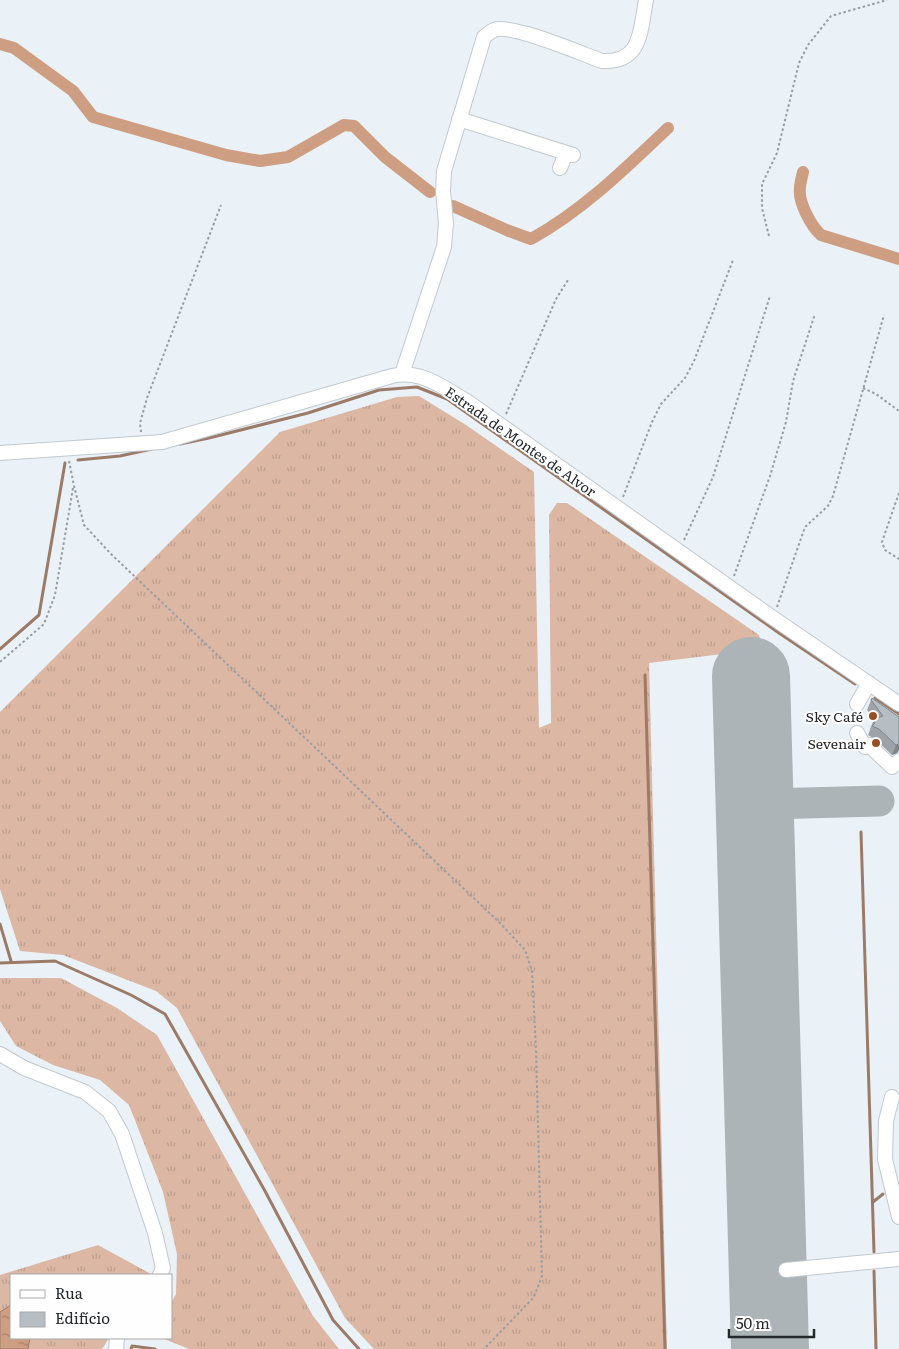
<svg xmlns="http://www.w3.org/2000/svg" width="899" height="1349" viewBox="0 0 899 1349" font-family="Literata,serif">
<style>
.grass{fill:url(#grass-tufts)}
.water{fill:url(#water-ripples);stroke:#9b7b68}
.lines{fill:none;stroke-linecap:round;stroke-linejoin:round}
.stream{stroke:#9b7b68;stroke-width:3}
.canal{stroke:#ce9e83;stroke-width:12}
.taxiway{stroke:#adb4b8;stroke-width:31}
.runway{stroke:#adb4b8;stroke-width:78}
.minor-casing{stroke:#c1c9cf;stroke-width:16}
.path{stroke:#979da1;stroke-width:2;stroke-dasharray:2.5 2.5;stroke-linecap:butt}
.minor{stroke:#fff;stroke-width:14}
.wall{fill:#9da3a9}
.shaded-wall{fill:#7f8589}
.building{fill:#b6bec4;stroke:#7f8589}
.poi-dot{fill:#945024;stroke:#fefefe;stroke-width:2}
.labels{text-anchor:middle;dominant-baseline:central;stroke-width:4;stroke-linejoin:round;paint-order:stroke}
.street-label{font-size:14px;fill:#25282a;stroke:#fefefe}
.poi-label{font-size:14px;fill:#25282a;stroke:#fefefe;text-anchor:end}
</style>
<defs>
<pattern id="grass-tufts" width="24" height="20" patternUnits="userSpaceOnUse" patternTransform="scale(1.25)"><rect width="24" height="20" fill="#dbb7a4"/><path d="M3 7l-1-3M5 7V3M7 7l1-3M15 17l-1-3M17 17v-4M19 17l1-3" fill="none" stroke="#bc9d8d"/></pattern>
<pattern id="water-ripples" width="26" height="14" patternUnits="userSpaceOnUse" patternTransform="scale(1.25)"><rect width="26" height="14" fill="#ce9e83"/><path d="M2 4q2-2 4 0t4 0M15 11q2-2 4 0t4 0" fill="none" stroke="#a7816b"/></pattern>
</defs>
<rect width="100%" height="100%" fill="#eaf2f8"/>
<path class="grass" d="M419,396l47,29 68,47 5,256 12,-5 -2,-208 8,-12h10l192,132 4,14 -114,14 18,686h-293l-29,-31 -168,-310 -21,-17 -93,-36 -43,-4 -20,-62v-177l280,-280 117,-35z
M0,978h61l56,30 40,27 156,281 26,33h-150l-27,-11h9v-35l5,-9 1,-40 -14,-62 -34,-87 -29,-25 -47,-15 -37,-19 -16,-25z
M98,1245l53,29 -140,1v63h98l-7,11h-102v-74z"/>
<path class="water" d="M11,1305v33h19l-2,11h-28v-37z"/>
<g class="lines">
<path class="stream" d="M180,444l29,-6 99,-25 71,-23 38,-3 30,12 332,234 76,51
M78,460l42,-4 32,-7
M0,649l39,-34 26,-152
M645,675l20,674
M875,698l24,16
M861,832l13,420
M0,924l11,37
M0,963l55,-2 76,34 34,19 100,177 68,129 26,29
M873,1202l10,-8
M874,1271l2,78
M131,1349l1,-3 23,3"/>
<path class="canal" d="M0,44l14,4 59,43 20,26 133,38 34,6 28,-4 56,-32 10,1 31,31 45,35
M803,172c-1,5 -3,11 -3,16 -2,14 11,38 21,47l78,24
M453,206l56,25 22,8c51,-28 95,-71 137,-111"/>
<path class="taxiway" d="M754,792l5,8 9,4 111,-3"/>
<path class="runway" d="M751,676l19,673"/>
<defs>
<path id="minor" d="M459,119l114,36
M560,168l6,-15
M402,374l42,-127 2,-24 -3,-32 1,-20 40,-134c3,-2 7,-6 10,-7 17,-7 88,24 108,31 40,2 38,-30 44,-61
M0,453l162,-11 230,-66c29,-7 52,12 76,26l305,216 126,86
M857,704l12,-21
M857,733l8,14 4,-2 23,22 7,-6
M0,1054l24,14 61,24 24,19 13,23 33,99 8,35 -3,7
M892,1097l-6,24 -1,38 14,58
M786,1270l113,-11
M116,1349l1,-11"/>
</defs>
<use href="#minor" class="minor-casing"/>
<path class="path" d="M769,236l-7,-28v-24l15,-31 22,-90 9,-18 23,-29 56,-16
M863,388l13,6 23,17
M506,414l50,-115 12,-19
M141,432l-1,-9 7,-25 74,-193
M69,461l5,25 10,39 27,29 390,370 24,26 7,21 4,78 6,227 -8,21 -50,52
M899,493l-17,49 3,8 14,9
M623,497l29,-75 9,-18 24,-26 9,-17 39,-101
M684,540l29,-63 57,-181
M734,576l36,-100 16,-54 7,-41 22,-67
M777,607l28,-80 23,-21 5,-10 51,-181
M0,662l44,-38 11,-29 18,-107"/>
<use href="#minor" class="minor"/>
</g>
<path class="wall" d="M871,700l28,17v33l-2,3 -5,2 -17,-16 -7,-4 2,-5v-1l4,-10 -7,-9z"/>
<path class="shaded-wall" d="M899,744v6l-2,3 -5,2 4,-10z"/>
<path class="building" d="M872,698l27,19v27l-3,1 -17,-16 -7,-3 3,-3 -1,-4 9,-3 -12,-16z"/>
<g class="poi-dot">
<circle cx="873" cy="716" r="5"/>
<circle cx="876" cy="743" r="5"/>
</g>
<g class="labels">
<g class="street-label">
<text transform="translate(521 441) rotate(35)">Estrada de Montes de Alvor</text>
</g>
<g class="poi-label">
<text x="863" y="716">Sky Café</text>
<text x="866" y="743">Sevenair</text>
</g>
</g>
<rect x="10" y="1274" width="162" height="65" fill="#fefefe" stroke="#a7a8a9"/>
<rect x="20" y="1290" width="25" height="8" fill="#ffffff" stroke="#a7a8a9"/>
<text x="55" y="1299" font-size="15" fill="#25282a">Rua</text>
<rect x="20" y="1312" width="25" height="15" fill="#b6bec4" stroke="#a7a8a9"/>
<text x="55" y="1324" font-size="15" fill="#25282a">Edifício</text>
<path d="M729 1329v8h85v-8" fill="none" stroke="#25282a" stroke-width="2.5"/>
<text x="736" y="1329" font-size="15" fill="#25282a" stroke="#fefefe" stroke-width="4" paint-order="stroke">50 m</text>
</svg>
